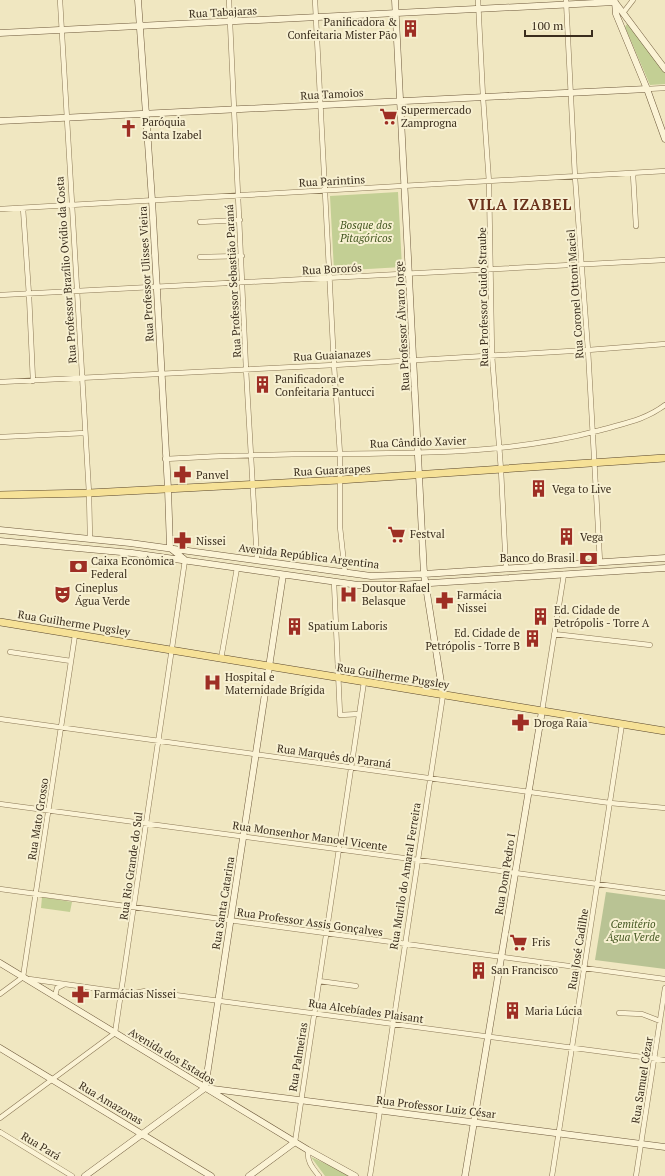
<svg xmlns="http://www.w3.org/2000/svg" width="665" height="1176" viewBox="0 0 665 1176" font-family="'PT Serif',serif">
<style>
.green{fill:#c3cf94}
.cemetery{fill:#b9c394}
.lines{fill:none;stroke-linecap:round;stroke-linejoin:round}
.street-casing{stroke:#8b7857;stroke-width:5.5}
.secondary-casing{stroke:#6d583b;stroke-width:7}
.primary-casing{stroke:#58452c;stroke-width:8}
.street{stroke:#fbf3d5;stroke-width:4.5}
.secondary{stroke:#fbf3d5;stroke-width:6}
.primary{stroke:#f6e197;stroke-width:7}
.labels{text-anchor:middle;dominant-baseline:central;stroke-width:4;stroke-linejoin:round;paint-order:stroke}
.street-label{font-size:11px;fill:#3a2d1d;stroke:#f7f0d1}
.poi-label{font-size:11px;fill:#3a2d1d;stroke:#f7f0d1;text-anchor:start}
.park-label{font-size:11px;font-style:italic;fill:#455822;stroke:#f7f0d1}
.district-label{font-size:15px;font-weight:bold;letter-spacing:1px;fill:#69311a;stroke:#f7f0d1}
</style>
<rect width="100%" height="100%" fill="#f0e7c1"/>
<path class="green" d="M627,24l38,47v13l-15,1 -25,-58z
M398,192l4,75 -68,4 -4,-75z
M42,897l30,5 -2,10 -29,-4z
M311,1157l42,19h-28z"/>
<path class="cemetery" d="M606,892l59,8v69l-70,-9z"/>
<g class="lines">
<defs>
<path id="street" d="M60,0l29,493 1,45
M229,0l17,369 11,191
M315,0l19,365 6,89v73l5,46
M478,0l5,97 6,85 3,173 9,115 5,99
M566,0l9,177 13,173 12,212
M623,13l10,-13
M647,89l18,-1
M633,174l3,52
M23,208l6,87 4,86
M0,209l665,-38
M200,222l40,-2
M200,257l42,-1
M0,295l665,-35
M0,382l334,-17 254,-15 77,-6
M0,437l85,-4
M165,459c55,-3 109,-5 163,-5 92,-1 183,0 273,-24 24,-7 44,-10 64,-25
M334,582l6,133 19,-1
M554,634l96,11
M10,652l61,9
M221,659l16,-91
M542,711l22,-137
M0,719l610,84 55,5
M0,804l665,89
M0,889l665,90
M29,979l92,13 14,1 10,-2 520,69
M319,981l37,5
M0,994l23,-17 52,-342
M55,996l2,-8 8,-4
M619,1013l23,1 18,7
M0,1118l115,-85 70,-473
M0,1132l72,44
M295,1142l69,-460
M308,1150c-1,12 4,17 11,26
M370,1176l73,-481
M552,1176l70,-452
M636,1176l29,-188"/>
<path id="secondary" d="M138,0l14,200 16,289 2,59 14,11
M395,0l29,574 19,121
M614,1l51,68
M0,33l615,-31 1,12 31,75 18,50
M0,121l647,-32
M0,530l130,13 241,33 53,-2 241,-16
M0,541l132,12 226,32h41l266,-17
M0,963l308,187 47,26
M0,1048l211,128
M205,1088l460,59
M85,1176l120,-88 78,-513
M249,1176l46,-34
M465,1176l77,-465"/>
<path id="primary" d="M0,495l89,-2 250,-13 326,-22
M0,622l665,109"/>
</defs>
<use href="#street" class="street-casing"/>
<use href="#secondary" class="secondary-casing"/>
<use href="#primary" class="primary-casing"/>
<use href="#street" class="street"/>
<use href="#secondary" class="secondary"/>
<use href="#primary" class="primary"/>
</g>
<defs>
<symbol id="building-bare" viewBox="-9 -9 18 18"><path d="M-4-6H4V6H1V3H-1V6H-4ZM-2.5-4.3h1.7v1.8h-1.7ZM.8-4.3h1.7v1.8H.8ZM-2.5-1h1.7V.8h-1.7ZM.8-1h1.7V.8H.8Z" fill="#9e2e24" stroke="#f7f0d1" stroke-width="2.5" paint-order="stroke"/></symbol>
<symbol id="supermarket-bare" viewBox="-9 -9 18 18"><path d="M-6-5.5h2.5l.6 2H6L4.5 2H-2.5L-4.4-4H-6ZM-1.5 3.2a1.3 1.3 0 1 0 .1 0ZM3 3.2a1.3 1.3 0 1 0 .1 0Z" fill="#9e2e24" stroke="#f7f0d1" stroke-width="2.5" paint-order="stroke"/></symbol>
<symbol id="church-bare" viewBox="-9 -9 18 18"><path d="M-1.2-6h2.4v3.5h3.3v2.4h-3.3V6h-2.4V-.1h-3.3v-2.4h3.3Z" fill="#9e2e24" stroke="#f7f0d1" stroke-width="2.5" paint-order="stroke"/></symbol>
<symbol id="pharmacy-bare" viewBox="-9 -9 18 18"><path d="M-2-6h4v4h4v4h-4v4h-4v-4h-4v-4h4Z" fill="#9e2e24" stroke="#f7f0d1" stroke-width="2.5" paint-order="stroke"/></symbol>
<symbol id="bank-bare" viewBox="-9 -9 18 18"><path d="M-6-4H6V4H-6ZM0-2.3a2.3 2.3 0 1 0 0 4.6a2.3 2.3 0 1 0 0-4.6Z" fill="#9e2e24" stroke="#f7f0d1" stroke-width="2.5" paint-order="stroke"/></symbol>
<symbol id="theatre-bare" viewBox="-9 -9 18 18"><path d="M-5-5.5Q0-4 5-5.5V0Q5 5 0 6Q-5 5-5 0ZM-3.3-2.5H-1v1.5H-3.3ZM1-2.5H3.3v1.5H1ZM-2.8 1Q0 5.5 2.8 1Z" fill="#9e2e24" stroke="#f7f0d1" stroke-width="2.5" paint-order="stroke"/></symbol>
<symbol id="hospital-bare" viewBox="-9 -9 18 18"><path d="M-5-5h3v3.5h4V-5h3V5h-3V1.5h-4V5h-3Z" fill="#9e2e24" stroke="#f7f0d1" stroke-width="2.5" paint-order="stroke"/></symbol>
</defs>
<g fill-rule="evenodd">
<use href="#building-bare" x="398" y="16" width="25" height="25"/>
<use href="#supermarket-bare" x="376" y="104" width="25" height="25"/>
<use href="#church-bare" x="116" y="116" width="25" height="25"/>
<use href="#building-bare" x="250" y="372" width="25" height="25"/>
<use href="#pharmacy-bare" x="170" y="462" width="25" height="25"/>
<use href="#building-bare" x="526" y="476" width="25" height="25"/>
<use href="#supermarket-bare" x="384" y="522" width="25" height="25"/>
<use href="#building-bare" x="554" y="524" width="25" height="25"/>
<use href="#pharmacy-bare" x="170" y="528" width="25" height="25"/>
<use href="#bank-bare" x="576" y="546" width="25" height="25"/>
<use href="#bank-bare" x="66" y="554" width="25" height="25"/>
<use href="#theatre-bare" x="50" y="582" width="25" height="25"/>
<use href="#hospital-bare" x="336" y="582" width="25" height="25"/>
<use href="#pharmacy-bare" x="432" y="588" width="25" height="25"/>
<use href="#building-bare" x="528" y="604" width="25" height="25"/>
<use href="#building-bare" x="282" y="614" width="25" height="25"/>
<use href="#building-bare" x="520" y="626" width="25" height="25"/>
<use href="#hospital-bare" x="200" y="670" width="25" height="25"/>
<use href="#pharmacy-bare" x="508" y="710" width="25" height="25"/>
<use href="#supermarket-bare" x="506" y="930" width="25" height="25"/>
<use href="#building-bare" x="466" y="958" width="25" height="25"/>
<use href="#pharmacy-bare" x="68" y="982" width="25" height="25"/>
<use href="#building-bare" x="500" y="998" width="25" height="25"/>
</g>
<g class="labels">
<g class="street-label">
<text transform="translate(223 12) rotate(-3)">Rua Tabajaras</text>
<text transform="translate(332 94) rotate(-3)">Rua Tamoios</text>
<text transform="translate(332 181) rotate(-3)">Rua Parintins</text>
<text transform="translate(332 269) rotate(-3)">Rua Bororós</text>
<text transform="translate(66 270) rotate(-94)">Rua Professor Brazílio Ovídio da Costa</text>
<text transform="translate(146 274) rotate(-93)">Rua Professor Ulisses Vieira</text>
<text transform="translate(233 281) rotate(-93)">Rua Professor Sebastião Paraná</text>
<text transform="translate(575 294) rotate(-94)">Rua Coronel Ottoni Maciel</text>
<text transform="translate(483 297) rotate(-91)">Rua Professor Guido Straube</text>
<text transform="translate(402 326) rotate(-93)">Rua Professor Álvaro Jorge</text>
<text transform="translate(332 355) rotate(-3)">Rua Guaianazes</text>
<text transform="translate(418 442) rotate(-2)">Rua Cândido Xavier</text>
<text transform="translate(332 470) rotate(-3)">Rua Guararapes</text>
<text transform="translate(309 556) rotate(7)">Avenida República Argentina</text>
<text transform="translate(74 623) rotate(9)">Rua Guilherme Pugsley</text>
<text transform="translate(393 676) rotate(9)">Rua Guilherme Pugsley</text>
<text transform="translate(334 756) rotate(8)">Rua Marquês do Paraná</text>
<text transform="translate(38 819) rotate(-81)">Rua Mato Grosso</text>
<text transform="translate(310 836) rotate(8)">Rua Monsenhor Manoel Vicente</text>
<text transform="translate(131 866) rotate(-82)">Rua Rio Grande do Sul</text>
<text transform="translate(505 874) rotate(-81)">Rua Dom Pedro I</text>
<text transform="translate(405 876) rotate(-81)">Rua Murilo do Amaral Ferreira</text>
<text transform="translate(223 903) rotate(-81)">Rua Santa Catarina</text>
<text transform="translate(310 922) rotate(8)">Rua Professor Assis Gonçalves</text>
<text transform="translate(578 949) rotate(-81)">Rua José Cadilhe</text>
<text transform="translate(366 1011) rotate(8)">Rua Alcebíades Plaisant</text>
<text transform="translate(172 1056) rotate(31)">Avenida dos Estados</text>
<text transform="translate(298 1057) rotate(-81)">Rua Palmeiras</text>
<text transform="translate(642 1080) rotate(-81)">Rua Samuel Cézar</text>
<text transform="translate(111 1103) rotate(31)">Rua Amazonas</text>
<text transform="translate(436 1107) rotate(7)">Rua Professor Luiz César</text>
<text transform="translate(41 1146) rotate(31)">Rua Pará</text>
</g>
<g class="poi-label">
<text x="397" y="22" text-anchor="end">Panificadora &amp;<tspan x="397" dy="13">Confeitaria Mister Pão</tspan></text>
<text x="401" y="110">Supermercado<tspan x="401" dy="13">Zamprogna</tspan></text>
<text x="142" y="122">Paróquia<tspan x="142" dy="13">Santa Izabel</tspan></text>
<text x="275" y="379">Panificadora e<tspan x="275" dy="13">Confeitaria Pantucci</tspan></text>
<text x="196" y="475">Panvel</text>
<text x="552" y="489">Vega to Live</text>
<text x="410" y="534">Festval</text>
<text x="580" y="537">Vega</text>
<text x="196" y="541">Nissei</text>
<text x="575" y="558" text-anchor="end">Banco do Brasil</text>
<text x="91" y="561">Caixa Econômica<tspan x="91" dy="13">Federal</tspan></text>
<text x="75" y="588">Cineplus<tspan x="75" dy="13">Água Verde</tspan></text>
<text x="362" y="588">Doutor Rafael<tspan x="362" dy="13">Belasque</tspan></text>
<text x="457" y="595">Farmácia<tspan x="457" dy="13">Nissei</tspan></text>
<text x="554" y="610">Ed. Cidade de<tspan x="554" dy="13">Petrópolis - Torre A</tspan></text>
<text x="308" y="626">Spatium Laboris</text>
<text x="520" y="633" text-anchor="end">Ed. Cidade de<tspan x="520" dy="13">Petrópolis - Torre B</tspan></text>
<text x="225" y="677">Hospital e<tspan x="225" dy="13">Maternidade Brígida</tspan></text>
<text x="534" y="723">Droga Raia</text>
<text x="532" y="942">Fris</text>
<text x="491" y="970">San Francisco</text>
<text x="94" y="994">Farmácias Nissei</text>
<text x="525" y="1011">Maria Lúcia</text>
</g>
<g class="park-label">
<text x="366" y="225">Bosque dos<tspan x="366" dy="13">Pitagóricos</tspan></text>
<text x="633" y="924">Cemitério<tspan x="633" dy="13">Água Verde</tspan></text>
</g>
<g class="district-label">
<text x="520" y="204">VILA IZABEL</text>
</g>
</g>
<path d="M525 30v6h67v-6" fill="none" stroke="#3a2d1d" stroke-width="2"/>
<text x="531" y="30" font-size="12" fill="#3a2d1d" stroke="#f7f0d1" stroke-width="3" paint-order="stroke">100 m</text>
</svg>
